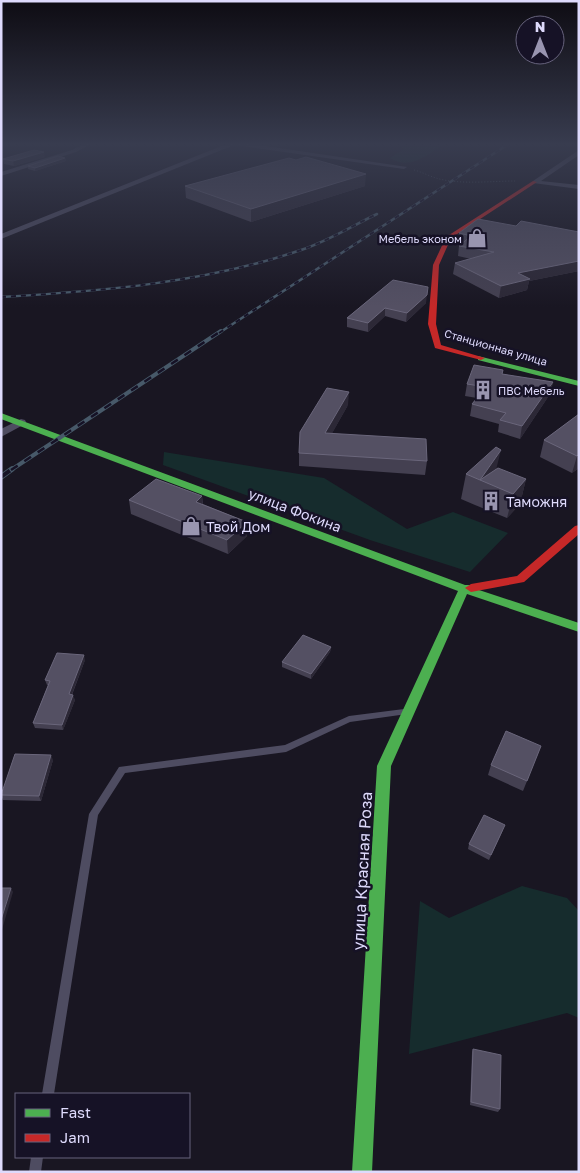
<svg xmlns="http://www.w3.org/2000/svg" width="580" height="1173" viewBox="0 0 580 1173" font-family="'Golos Text',sans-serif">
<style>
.green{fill:#162c2d}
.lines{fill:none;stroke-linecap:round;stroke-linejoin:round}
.path{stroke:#48525f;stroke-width:1;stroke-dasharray:1 2;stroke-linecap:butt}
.lane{fill:#4e4c61;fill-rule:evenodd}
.street{fill:#4e4c61;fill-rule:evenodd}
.fast{fill:#4caf50;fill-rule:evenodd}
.jam{fill:#c62828;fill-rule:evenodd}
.rail-far2-casing{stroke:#475969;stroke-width:2.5}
.rail-far1-casing{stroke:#475969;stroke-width:4}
.rail-casing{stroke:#475969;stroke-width:5.5}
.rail-far2{stroke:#161226;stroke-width:2;stroke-dasharray:5;stroke-linecap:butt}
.rail-far1{stroke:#161226;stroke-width:2.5;stroke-dasharray:8;stroke-linecap:butt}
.rail{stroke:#161226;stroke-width:4;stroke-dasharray:11;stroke-linecap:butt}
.wall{fill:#444051}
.shaded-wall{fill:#2c2836}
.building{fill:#545063;stroke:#6a667b}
.labels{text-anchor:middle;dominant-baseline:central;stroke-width:5;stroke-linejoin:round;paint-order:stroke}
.far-poi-label{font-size:11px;fill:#dedafc;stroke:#161226;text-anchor:end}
.far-street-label{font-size:11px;fill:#dedafc;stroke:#161226}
.poi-label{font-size:14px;fill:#dedafc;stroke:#161226;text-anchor:start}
.street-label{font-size:14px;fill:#dedafc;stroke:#161226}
.near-street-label{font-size:16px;fill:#dedafc;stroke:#161226}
</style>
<rect width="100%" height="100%" fill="#191622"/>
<path class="green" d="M397,143h48c-16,11 -35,28 -55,15l14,-9z
M164,452l160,26 83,51 46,-17 55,21 -38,39 -100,-32 -207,-75z
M522,886l45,12 12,13v107l-12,-5 -158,41 11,-153 29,17z"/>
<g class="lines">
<path class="path" d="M414,170c8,2 15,6 22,8 22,7 56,3 79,3"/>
<path class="lane" d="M404,709l3,1 1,2 -1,2 -57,8 -64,30 -161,21 -27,42 -44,279h-12l47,-280 30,-47 166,-22 64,-29z
M31,1157h12l-2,15h-12z"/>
<path class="street" d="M86,143h7l-17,9 -75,24v-4l71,-22z
M229,143h16l162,24 -3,2 -170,-24 -233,94v-5z
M579,150v5l-38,26 38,4v4l-46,-6v-2z
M21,419l4,1 1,2 -1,2 -24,13v-8z"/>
<path class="fast" d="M478,356l101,25v5l-101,-26z
M1,413l464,172h10l1,4 103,34v9l-112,-38 -76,172 -19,406h-20l25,-406 81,-175 -457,-172z"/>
<path class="jam" d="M533,181l4,1 -86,56 -12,27 -3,59 5,21 44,13 -4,2 -46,-12 -7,-24 5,-59 13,-28z
M579,525v9l-55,48 -53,10 -6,-4 6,-4 46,-8 58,-50z"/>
<defs>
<path id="rail-far2" d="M1,297c101,-6 204,-14 300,-47 27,-9 51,-24 76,-36
M219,333l291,-190"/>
<path id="rail-far1" d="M11,470l210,-139"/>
<path id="rail" d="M1,477l11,-8"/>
</defs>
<use href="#rail-far2" class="rail-far2-casing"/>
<use href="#rail-far1" class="rail-far1-casing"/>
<use href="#rail" class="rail-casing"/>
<use href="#rail-far2" class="rail-far2"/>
<use href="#rail-far1" class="rail-far1"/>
<use href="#rail" class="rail"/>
</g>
<path class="wall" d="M45,157l-31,9 -10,-2 -1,-5z
M65,158l1,3 -31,10 -7,-2v-3z
M296,160l69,26 -114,36 -65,-24 -1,-12z
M516,226l63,6v39l-50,10 -2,9 -28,8 -46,-24 2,-11 16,-4 -13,-3 1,-10 2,-2h-3l1,-11z
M393,280l33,23 -20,19 -21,-6 -17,16 -21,-5v-9z
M503,370l-1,4 51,8 -3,12 -30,45 -22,-7 1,-8 -29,-8 2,-12 5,-6 -12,-2 2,-12z
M348,405l-16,28 95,28 -2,14 -126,-9v-13z
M579,414v54l-7,5 -32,-16 4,-17z
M497,469l29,10 -6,25 -13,14 -32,-13 1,-1 -1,1 -14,-6 5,-25z
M202,496l1,8 44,18v14l-19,18 -97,-40 -2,-14z
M331,647l-1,5 -19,27 -29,-12v-5z
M85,660l-13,35 3,5 -12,30 -28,-2 -2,-5 15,-38h-1l-2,-5z
M541,746l-18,45 -35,-16 3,-10z
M53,760l-12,41 -38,-1 -2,-5z
M503,830l-14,30 -21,-11 1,-5z
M473,1049l27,60 -2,3 -28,-7 2,-53z"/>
<path class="shaded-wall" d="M44,152l1,5 -31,9 -1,-5z
M65,158l1,3 -31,10v-3z
M366,174l-1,12 -114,36v-13z
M579,261v10l-50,10 -2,9 -28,8 2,-12 17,-13z
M427,295l-1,8 -20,19 1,-9z
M385,308v8l-17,16v-9z
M553,382l-3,12 -30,45 2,-13z
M349,392l-1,13 -23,41v-13z
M501,450l-6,24 -15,6 -5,25 5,-25z
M579,454v14l-7,5 5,-17z
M526,479l-6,25 -13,14 6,-24z
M202,496l1,14 -7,-8z
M247,522v14l-19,18 -1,-14z
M331,647l-1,5 -19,27v-5z
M84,655l1,5 -15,39 -1,-5z
M73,695l2,5 -12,30 -1,-5z
M51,755l2,5 -12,41 -2,-5z
M11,888l2,4 -12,41v-13z"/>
<path class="building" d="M34,150l10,2 -31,9 -10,-2z
M58,156l7,2 -30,10 -7,-2z
M306,157l60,17 -115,35 -66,-23 104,-28 7,2z
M478,219l38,7 5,-5 58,11v29l-61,12 12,6 -29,7 -46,-23 39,-11 -35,-6 12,-10 -12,-3z
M393,280l35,7 -1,8 -20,18 -22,-5 -17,15 -21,-5z
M474,365l29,5 -1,4 51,8 -31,44 -22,-6 6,-7 -34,-9 14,-17 -19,-3z
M327,388l22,4 -24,41 101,6 1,22 -128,-8 1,-21z
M579,414v40l-2,2 -33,-16z
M496,447l5,3 -21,30 -14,-6z
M498,468l28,11 -13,15 -33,-14z
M156,479l46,17 -6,6 51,20 -20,18 -98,-40z
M303,635l28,12 -20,27 -29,-12z
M57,653l27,2 -15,39 4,1 -11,30 -29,-2 17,-42 -5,-1z
M506,731l35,15 -14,35 -36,-16z
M15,754l36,1 -12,41 -38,-1z
M484,815l21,10 -14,30 -22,-11z
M1,888h10l-10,32z
M473,1049l28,6 -1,54 -29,-7z"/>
<linearGradient id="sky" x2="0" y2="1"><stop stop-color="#0e0c13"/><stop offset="0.47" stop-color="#383c4f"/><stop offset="1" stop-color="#383c4f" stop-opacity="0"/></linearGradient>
<rect width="580" height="307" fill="url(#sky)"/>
<defs>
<symbol id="shop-bare" viewBox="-9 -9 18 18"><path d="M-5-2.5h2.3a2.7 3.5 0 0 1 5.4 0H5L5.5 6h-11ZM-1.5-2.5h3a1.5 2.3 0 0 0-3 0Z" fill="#9995b0" stroke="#161226" stroke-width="2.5" paint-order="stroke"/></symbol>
<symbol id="building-bare" viewBox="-9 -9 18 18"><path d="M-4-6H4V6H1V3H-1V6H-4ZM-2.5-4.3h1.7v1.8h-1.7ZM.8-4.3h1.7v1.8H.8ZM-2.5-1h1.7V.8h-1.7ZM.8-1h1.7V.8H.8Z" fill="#9995b0" stroke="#161226" stroke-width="2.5" paint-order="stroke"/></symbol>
</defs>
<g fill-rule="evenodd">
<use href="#shop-bare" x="463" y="224" width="28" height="28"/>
<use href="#building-bare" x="469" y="376" width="28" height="28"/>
<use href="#building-bare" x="477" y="487" width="28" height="28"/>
<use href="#shop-bare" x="177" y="512" width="28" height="28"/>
</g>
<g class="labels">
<g class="far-poi-label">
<text x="462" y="238">Мебель эконом</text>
<text x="498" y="390" text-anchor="start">ПВС Мебель</text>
</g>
<g class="far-street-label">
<text transform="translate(496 347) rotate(16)">Станционная улица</text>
</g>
<g class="poi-label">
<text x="506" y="501">Таможня</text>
<text x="206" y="526">Твой Дом</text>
</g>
<g class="street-label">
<text transform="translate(295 510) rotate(21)">улица Фокина</text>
</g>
<g class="near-street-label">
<text transform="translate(362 871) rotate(-87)">улица Красная Роза</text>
</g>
</g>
<rect width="580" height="1173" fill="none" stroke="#dedafc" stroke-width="5"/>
<rect x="15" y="1093" width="175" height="65" fill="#161226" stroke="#66627c"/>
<rect x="25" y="1109" width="25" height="8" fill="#4caf50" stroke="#66627c"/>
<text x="60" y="1118" font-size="15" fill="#dedafc">Fast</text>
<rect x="25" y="1134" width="25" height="8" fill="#c62828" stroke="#66627c"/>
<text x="60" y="1143" font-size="15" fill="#dedafc">Jam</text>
<g transform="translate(540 40)"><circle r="24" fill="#161226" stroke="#66627c"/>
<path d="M0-4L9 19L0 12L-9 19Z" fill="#9995b0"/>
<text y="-8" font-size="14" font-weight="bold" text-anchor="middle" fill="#dedafc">N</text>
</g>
</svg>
